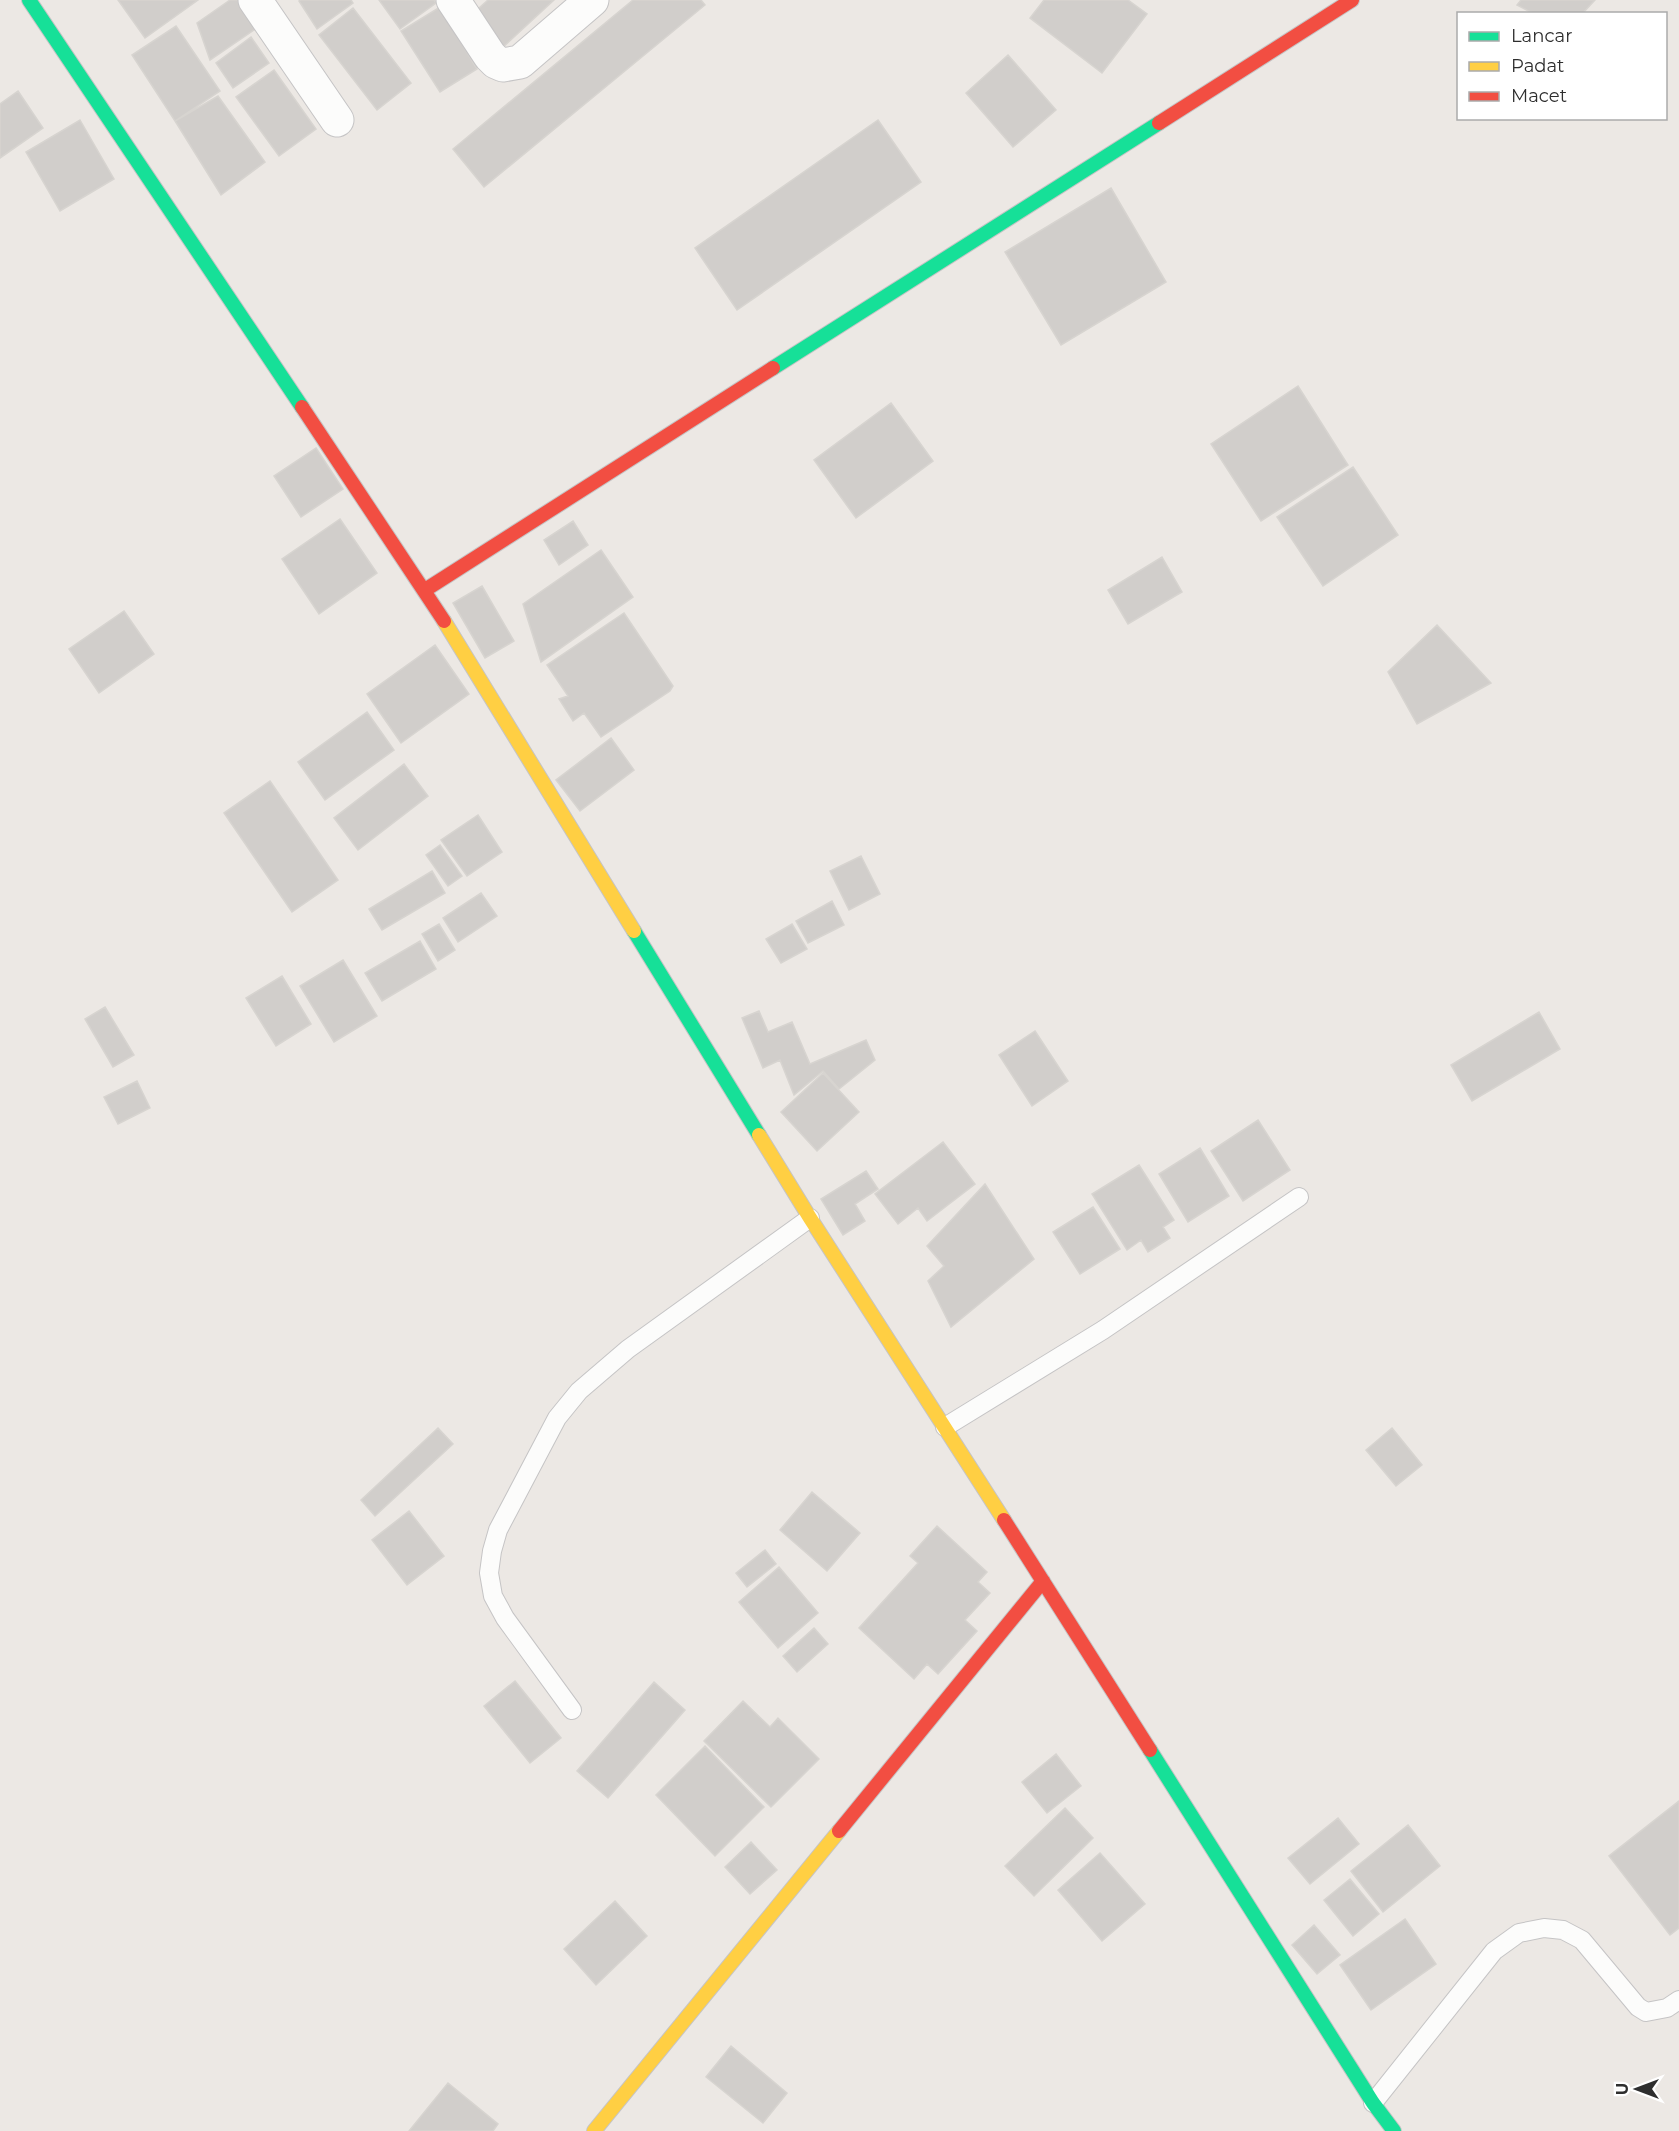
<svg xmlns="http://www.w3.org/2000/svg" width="1679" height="2131" viewBox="0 0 1679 2131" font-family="Montserrat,sans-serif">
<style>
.building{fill:#d1cecb;stroke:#d7d4d0;stroke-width:1.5}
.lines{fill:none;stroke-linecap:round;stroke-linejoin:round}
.lane-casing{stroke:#c5c4c5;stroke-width:20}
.street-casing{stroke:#c5c4c5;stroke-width:35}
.fast-casing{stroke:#c5c4c5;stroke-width:16}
.slow-casing{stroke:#c5c4c5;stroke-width:16}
.jam-casing{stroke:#c5c4c5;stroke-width:16}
.lane{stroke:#fcfcfb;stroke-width:18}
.street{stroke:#fcfcfb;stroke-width:33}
.fast{stroke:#16e098;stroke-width:14}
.slow{stroke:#ffcf43;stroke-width:14}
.jam{stroke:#f24e42;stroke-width:14}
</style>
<rect width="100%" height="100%" fill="#ece8e4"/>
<path class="building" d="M118,0h80l-53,38z
M230,0h7l20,28 -47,32 -13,-37z
M301,0h50l2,3 -36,26 -18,-28z
M379,0h55l2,3 -36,26z
M488,0h66l-53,49 -31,-33z
M633,0h68l4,5 -221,182 -31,-38z
M1044,0h84l19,14 -45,59 -72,-55z
M1521,0h74l-13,14h-48l-17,-9z
M440,7l37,62 -37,23 -39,-61z
M353,8l58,75 -34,27 -58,-75z
M176,26l44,65 -45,30 -43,-66z
M251,37l18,26 -36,25 -17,-25z
M1008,55l48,55 -43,37 -47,-54z
M274,70l42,59 -37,27 -43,-59z
M18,91l25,37 -43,30v-54z
M218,96l47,66 -44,33 -46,-74z
M80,120l34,59 -54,32 -34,-59z
M878,120l43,62 -184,128 -42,-62z
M1111,188l55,94 -105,63 -56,-93z
M1298,386l50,79 -87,56 -50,-77z
M891,403l42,58 -77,57 -42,-58z
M316,448l27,41 -42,28 -27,-41z
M1353,467l45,68 -75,51 -46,-69z
M340,519l37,54 -58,41 -37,-55z
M573,521l15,24 -29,20 -15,-25z
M601,550l32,47 -92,65 -18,-58z
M1162,557l20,35 -54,32 -20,-34z
M482,586l32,55 -29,17 -32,-55z
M124,611l30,43 -55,39 -30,-44z
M624,613l49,73 -3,5 -69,46 -17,-24 -11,8 -14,-22 9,-3 -21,-31z
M1437,625l54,58 -74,41 -29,-52z
M435,645l34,49 -68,49 -34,-49z
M367,712l27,38 -69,50 -27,-38z
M611,738l23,32 -54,41 -24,-31z
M404,764l24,32 -70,54 -24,-32z
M270,781l68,99 -46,32 -68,-99z
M478,815l24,37 -35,24 -26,-36z
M440,845l22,31 -14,10 -22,-31z
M861,856l19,38 -31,16 -19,-39z
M432,871l13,22 -63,37 -13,-21z
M481,893l16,23 -39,26 -15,-24z
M832,901l12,24 -36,18 -12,-22z
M439,924l16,26 -17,11 -16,-27z
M792,924l15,25 -26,14 -15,-24z
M420,941l16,28 -54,32 -17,-28z
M343,960l34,56 -43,26 -34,-56z
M282,976l29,48 -35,22 -30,-48z
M105,1007l29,48 -21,12 -28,-48z
M759,1011l9,21 24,-10 18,42 56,-24 9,20 -36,29 -16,-18 -29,24 -14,-35 -17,8 -21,-50z
M1539,1012l21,37 -88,52 -21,-36z
M1035,1031l33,50 -36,25 -33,-51z
M823,1073l36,39 -42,39 -36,-39z
M137,1081l13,27 -32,16 -14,-27z
M1258,1120l32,50 -47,31 -32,-50z
M943,1142l32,42 -48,37 -9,-13 -20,16 -23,-30z
M1200,1148l29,48 -41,26 -29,-48z
M1139,1165l35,55 -11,7 7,11 -22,14 -7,-12 -14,10 -35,-56z
M866,1171l12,18 -23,15 10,17 -22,14 -22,-36z
M985,1184l49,75 -83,68 -23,-46 16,-15 -17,-20z
M1093,1207l27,42 -40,25 -27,-42z
M438,1428l15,16 -78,72 -14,-16z
M1392,1428l30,37 -26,21 -30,-36z
M812,1492l48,41 -33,38 -47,-41z
M409,1511l35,45 -37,29 -35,-45z
M937,1526l50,46 -9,10 12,11 -25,27 12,11 -39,43 -11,-10 -13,15 -55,-51 59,-65 -8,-7z
M765,1550l11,14 -29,23 -11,-14z
M779,1567l39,46 -40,35 -39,-46z
M814,1628l14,16 -31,28 -14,-16z
M515,1681l46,57 -31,25 -46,-57z
M654,1682l31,28 -77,88 -31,-27z
M743,1701l27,26 8,-9 41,41 -48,48 -67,-66z
M705,1746l59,61 -49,49 -59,-61z
M1056,1754l25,32 -34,27 -25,-31z
M1679,1801v127l-9,7 -61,-79z
M1065,1808l28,30 -59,58 -29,-30z
M1338,1818l21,26 -49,40 -22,-26z
M1408,1825l32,41 -57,46 -32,-41z
M751,1842l26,28 -27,24 -25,-27z
M1100,1853l45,51 -43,37 -44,-51z
M1350,1879l29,35 -26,22 -29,-36z
M615,1901l32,35 -51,49 -32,-36z
M1405,1919l31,45 -65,46 -31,-45z
M1314,1925l26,30 -23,19 -25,-29z
M731,2046l56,47 -24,30 -57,-46z
M448,2083l50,41 -5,7h-84z"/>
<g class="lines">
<defs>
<path id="lane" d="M945,1427l158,-97 196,-133
M572,1710l-67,-92 -12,-22 -4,-23 3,-22 6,-21 59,-112 22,-27 49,-42 182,-131
M1373,2103l121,-152 25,-18 25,-5 19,2 19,10 56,67 8,5 21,-4 12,-8"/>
<path id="street" d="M255,0l82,120
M453,0l37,56 6,6 7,3 17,-3 72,-62"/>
<path id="fast" d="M29,0l273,407
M773,368l386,-245
M634,931l125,204
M1150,1750l223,353 21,28"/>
<path id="slow" d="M444,621l190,310
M759,1135l51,83 194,302
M594,2131l245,-300"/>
<path id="jam" d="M1159,123l193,-123
M302,407l142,214
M425,590l348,-222
M1004,1520l146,230
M839,1831l204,-250"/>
</defs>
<use href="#lane" class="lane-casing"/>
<use href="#street" class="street-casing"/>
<use href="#fast" class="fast-casing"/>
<use href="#slow" class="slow-casing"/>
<use href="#jam" class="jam-casing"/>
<use href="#lane" class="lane"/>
<use href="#street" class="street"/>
<use href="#fast" class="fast"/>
<use href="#slow" class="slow"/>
<use href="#jam" class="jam"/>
</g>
<rect x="1457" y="12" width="210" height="108" fill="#ffffff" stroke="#ababab" stroke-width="1.5"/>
<rect x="1469" y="32" width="30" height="9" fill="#16e098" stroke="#ababab" stroke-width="1.5"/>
<text x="1511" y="42" font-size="18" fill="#2e2e2e">Lancar</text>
<rect x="1469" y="62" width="30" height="9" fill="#ffcf43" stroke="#ababab" stroke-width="1.5"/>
<text x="1511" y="72" font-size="18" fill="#2e2e2e">Padat</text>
<rect x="1469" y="92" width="30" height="9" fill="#f24e42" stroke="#ababab" stroke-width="1.5"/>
<text x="1511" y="102" font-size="18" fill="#2e2e2e">Macet</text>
<g transform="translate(1637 2089) rotate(270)" stroke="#ffffff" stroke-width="4.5" paint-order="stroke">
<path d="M0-4.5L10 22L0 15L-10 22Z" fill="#2e2e2e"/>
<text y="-9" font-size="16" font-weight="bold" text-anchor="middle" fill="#2e2e2e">U</text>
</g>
</svg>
